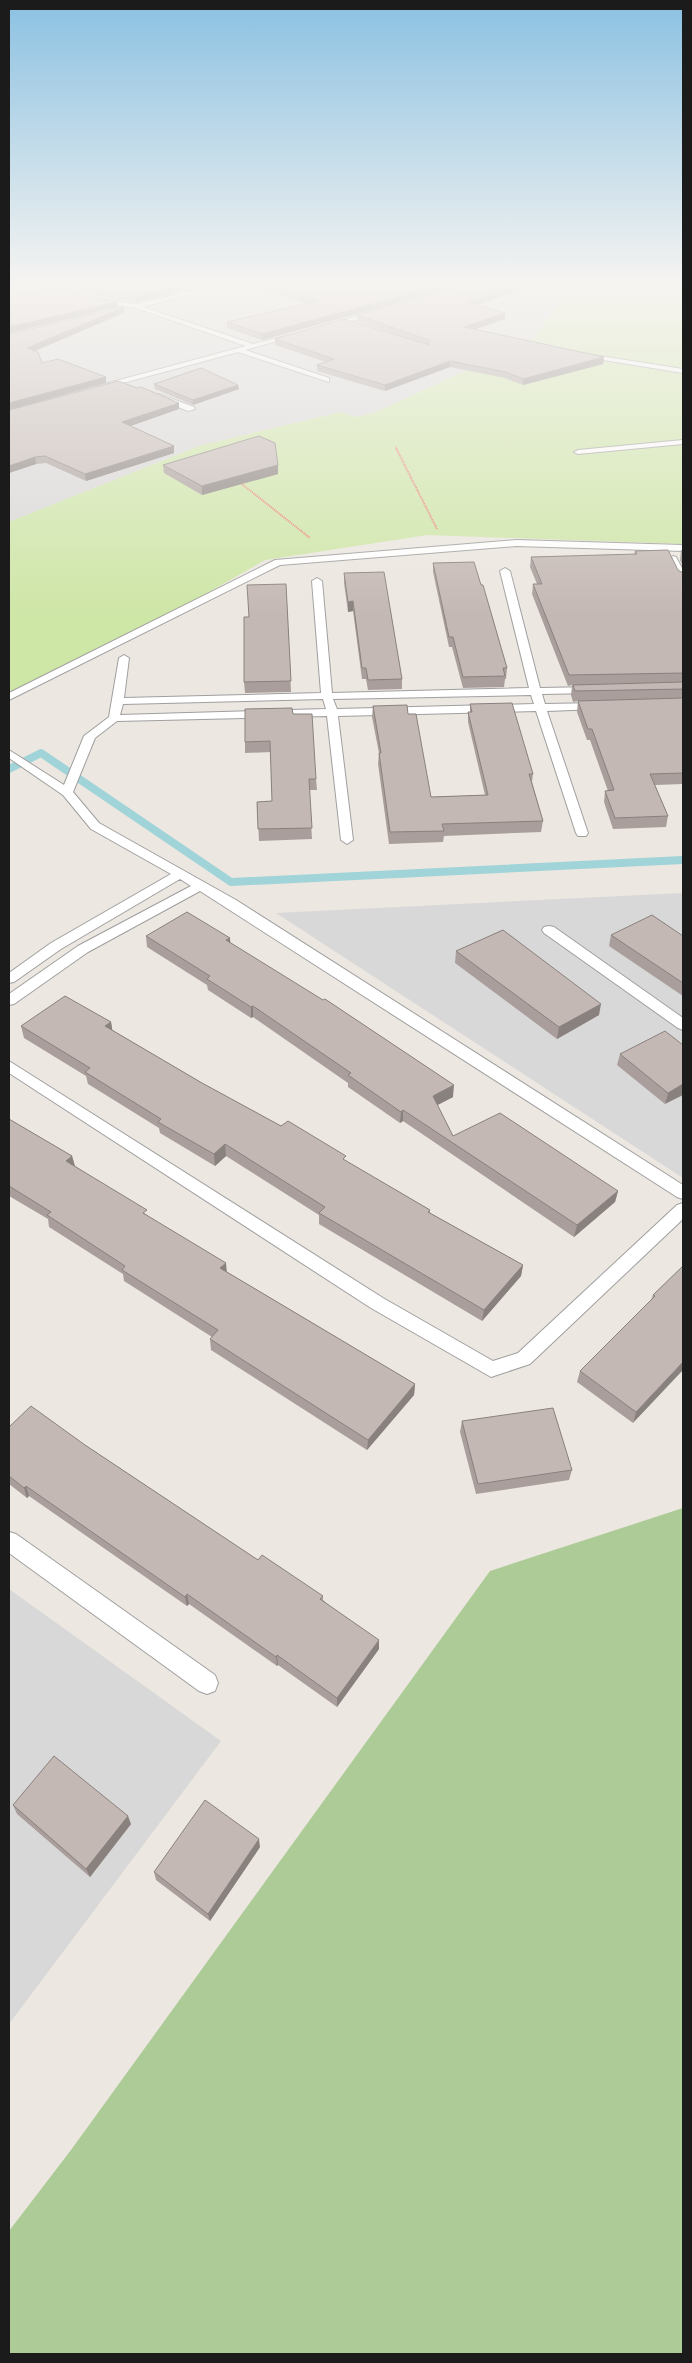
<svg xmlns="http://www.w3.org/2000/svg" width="692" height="2363" viewBox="0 0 692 2363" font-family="Inter,sans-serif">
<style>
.residential{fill:#d9d8d8}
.grass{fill:#cee6a6}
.forest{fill:#accb96}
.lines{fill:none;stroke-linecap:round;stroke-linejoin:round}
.stream{stroke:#a1d4d9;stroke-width:8}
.service-casing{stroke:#9f9f9f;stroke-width:2}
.path-far1{stroke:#f5686d;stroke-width:1;stroke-dasharray:1 1;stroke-linecap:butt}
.path{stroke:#f5686d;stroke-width:2;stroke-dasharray:1 1;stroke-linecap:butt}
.service{fill:#fff;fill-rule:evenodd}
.wall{fill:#a99e9b}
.shaded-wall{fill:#89817e}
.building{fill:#c4b8b4;stroke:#89817e}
</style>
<rect width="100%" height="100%" fill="#ece7e0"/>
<path class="residential" d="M9,286h564l-41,54 -158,73 -18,4 -15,-5 -142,34 -190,76z
M683,893v285l-407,-265z
M9,1589l212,152 -212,283z"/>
<path class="grass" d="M573,286h110v258l-256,-9 -162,25 -119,68 -137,66v-172l190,-76 142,-34 15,5 18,-4 158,-73z"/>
<path class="forest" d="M683,1508v846h-674v-123l62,-81 419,-579z"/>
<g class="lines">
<path class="stream" d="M9,769l32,-16 190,129 452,-22"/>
<defs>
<path id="service" d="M213,286h10l-80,21 110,37 45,-11v2l-53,15 84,28v4l-91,-30 -141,38v-4l149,-40 -110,-38 -41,-6 -2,-3 44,5z
M378,310l2,3 -53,15 -3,-2z
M581,353l102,16v4l-104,-17v-2z
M159,394l35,13 1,2 -7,2 -32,-13v-4z
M683,440v4l-105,10 -4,-2 4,-2z
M516,540l167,5v6l-167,-5 -236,19 -271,135v-7l266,-133z
M673,556l3,1 7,13v12l-5,-3 -10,-20z
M505,568l5,3 30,117 54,-1 5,3 -5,3 -52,1 3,10 53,-1 5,3 -5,3 -51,2 41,122 -2,3h-8l-2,-3 -40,-122 -198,5 15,124 -6,4 -6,-4 -14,-124 -210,5 -22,17 -22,54 26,31 137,77 447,285v14l-6,-2 -477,-306 -112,61 -74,52 -5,1v-11l69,-48 113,-60 -11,-7 -119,70 -47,33 -5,1v-10l42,-30 120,-69 -80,-45 -28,-34 -54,-37v-8l55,35 20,-49 25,-19 10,-59 5,-3 5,3 -5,40 197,-5 -9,-112 5,-3 5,3 10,112 197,-5 -29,-117zM531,695l3,9 -197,5 -4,-10zM323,699l3,10 -206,6 3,-11z
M549,926l5,1 129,91v12l-5,-2 -134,-95 -2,-3 2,-3z
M9,1061l374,237 110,63 25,-8 159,-148 6,-2v16l-153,145 -39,13 -120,-69 -362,-235z
M9,1532l7,2 199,141 3,8 -3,8 -8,3 -8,-3 -190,-138z"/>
</defs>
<use href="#service" class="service-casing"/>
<path class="path-far1" d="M395,446l2,3"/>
<path class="path" d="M396,448l41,81
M238,481l72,57"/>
<use href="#service" class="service"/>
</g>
<path class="wall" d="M36,286h152l-21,9 -31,7z
M250,286h208l-196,54 -35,-12v-6l80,-18z
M477,305l28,8v6l-30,10 129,28 -1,7 -80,21 -18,-7 -55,-11 -65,24 -68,-20v-6l9,-3 -51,-17v-6l130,-1 -48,-17v-6z
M154,384l85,5 -46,16 -38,-16z
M179,403v6l-49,17 44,20v7l-88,28 -40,-18 -10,1 -27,9v-63z
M163,465h115v9l-76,21 -38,-22z
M681,550h2v17l-3,-7z
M635,551l48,22v211l-28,1 13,31 -2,11 -53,2 -9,-27 1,-11h3l-18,-51h-3l-10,-28 1,-11 -5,1 -2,-7 1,-10 -4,1 -36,-92 1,-10h4l-7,-17 1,-10 103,-2z
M433,563l48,22 26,83 -1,11h-1l-1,8 -41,1 -11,-41h-3l-16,-75z
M344,573l58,106v10l-34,1 -2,-11h-4l-9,-68 -5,1 -4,-29z
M286,584l5,108 -46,1 -1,-11 5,-65z
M470,704l63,70 -1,8 11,39 -2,11 -97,4 -1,6 -54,2 -11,-80 1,-11 -7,-36 1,-11 35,8 23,83 54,-2 -17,-73v-10h2z
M293,714l23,65 1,11h-8l3,49 -53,2 -2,-39 15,-1 -1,-49 -26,1v-11z
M611,935l72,1v60l-74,-50z
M146,936l84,7 223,154 -16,8 16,31 165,55 -3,11 -41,35 -171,-116 -3,2 -52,-36v-4l-95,-66 -2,1 -43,-28 -1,-5 -60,-38z
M456,951l143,64 -42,24 -102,-76z
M111,1022l1,8 90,53 144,78 84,49v3l93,52 -2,11 -39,45 -163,-97v-9l-93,-59 -11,10 -55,-33 -1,-5 -71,-44 -2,-8 -62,-38 -3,-12z
M683,1045l-18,59 -48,-39 3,-11z
M9,1119l63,37 3,10 72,49 80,57 188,112 -1,11 -47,55 -156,-100 -1,-11 2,-2 -88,-56 -1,-7 -74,-47 -1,-8 -39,-23z
M683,1266l-50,157 -56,-41 3,-11 71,-71 2,-5z
M462,1421l110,49 -3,10 -93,14 -16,-62z
M9,1427l76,18 173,115 65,36v4l56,49 -42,58 -59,-42 -1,1 -88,-62 -2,2 -158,-110 -2,2 -18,-14z
M13,1805l118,19 -41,53 -73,-63z
M260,1847l-50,74 -54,-41 -2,-8z"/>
<path class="shaded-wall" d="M175,286h13l-21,9 -31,7 -1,-6z
M438,286h20l-196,54v-6z
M514,286h16l-61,22v-6z
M117,302l1,5 -109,26v-6z
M124,307v6l-96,41 -1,-6z
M505,313v6l-41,14v-6z
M604,357l-1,7 -80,21v-6z
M450,361v6l-65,24v-6z
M106,377v6l-97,27v-7z
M238,385l1,4 -46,16v-5z
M179,403v6l-57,20v-7z
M174,446v7l-88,28 -1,-7z
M35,457l1,7 -27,9v-7z
M278,465v9l-76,21v-9z
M353,601v10l-5,1v-10z
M230,938l1,11 -5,-9z
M601,1004l-2,11 -42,24 2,-12z
M253,1006v11l-2,1v-11z
M111,1022l2,12 -8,-8z
M683,1084v11l-18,9 3,-11z
M454,1085l-1,12 -21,11 1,-12z
M403,1110v11l-3,2 1,-11z
M225,1144l1,12 -11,10 -1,-12z
M72,1156l3,11 -9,-6z
M618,1191l-3,11 -41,35 3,-12z
M226,1263l1,11 -7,-6z
M523,1265l-2,11 -39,45 2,-11z
M683,1362v8l-50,53 3,-11z
M415,1384l-1,11 -47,55 1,-10z
M26,1486l3,10 -2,2 -3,-10z
M187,1594l2,10 -2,2 -2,-9z
M379,1640v9l-42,58v-9z
M277,1655l1,10 -1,1 -1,-9z
M128,1816l3,8 -41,53 -4,-8z
M259,1839l1,8 -50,74 -2,-7z"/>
<path class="building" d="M9,286h21l87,16 -108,25z
M70,286h105l-8,3 -32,7z
M267,286h171l-176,48 -35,-12 91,-21z
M463,286h51l-45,16 36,11 -41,14 140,30 -81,22 -17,-7 -56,-11 -65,24 -68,-20 17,-6 -59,-20 69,-20 85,26v-5l-72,-25z
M124,307l-97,41 11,4 4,11 16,-4 48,18 -97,26v-69z
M201,368l37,17 -45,15 -39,-16z
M118,381l19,7 4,-1 38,16 -57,19 52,24 -89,28 -40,-18 -10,1 -26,9v-56z
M259,436l16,7 3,22 -76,21 -39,-21z
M668,550l10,20 5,3v100l-114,2 -36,-91h9l-11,-27 106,-3 -2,-3z
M474,562l7,23h2l24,83h-4l2,8 -42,1 -10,-40h-4l-16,-74z
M384,572l18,107 -34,1 -2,-12h-4l-9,-67 -5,1 -4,-29z
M286,584l5,97 -47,1v-65h5l-2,-32z
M683,682v7l-108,2 -2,-6z
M683,698v75l-33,1 18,42 -53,2 -10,-27 9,-1 -22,-61h-4l-10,-28z
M512,703l21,71h-4l14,47 -101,3 2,7 -54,1 -11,-79h2l-8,-47 34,-1 1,9h8l15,83 57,-2 -20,-83h4l-2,-8z
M292,708l1,6h19l4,65h-7l3,49 -54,1 -1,-27 15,-1 -2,-60 -25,1v-33z
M187,912l43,26 -4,2 97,60 2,-1 129,86 -21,11 20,40 47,-23 118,78 -41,34 -174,-115 -2,2 -53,-37 3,-2 -98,-67 -2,1 -44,-28 3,-3 -64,-40z
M652,915l31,21v47l-72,-48z
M503,930l98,74 -42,23 -103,-76z
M65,996l46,26 -6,4 97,57 79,43 7,-5 58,35 -3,3 87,51 -2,2 95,53 -39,45 -165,-97 6,-6 -100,-63 -11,10 -56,-32 3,-3 -76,-47 5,-4 -69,-42z
M665,1031l18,14v39l-15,9 -48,-39z
M9,1119l63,37 -6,5 81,49 -4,3 83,50 -6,5 195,116 -47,56 -158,-101 8,-9 -96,-60 3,-4 -78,-51 4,-3 -42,-26z
M683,1266v96l-47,50 -56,-41 75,-75 -2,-1z
M31,1406l54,39 173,115 4,-5 61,41 -3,3 59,41 -42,58 -60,-43 -1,2 -89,-63 -2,3 -159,-111 -2,2 -15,-12v-49z
M553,1408l19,62 -94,14 -16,-63z
M54,1756l74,60 -42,53 -73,-64z
M205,1800l54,39 -51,75 -54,-42z"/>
<linearGradient id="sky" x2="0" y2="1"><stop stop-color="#8bc1e2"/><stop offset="0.46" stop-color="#f6f4f1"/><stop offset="1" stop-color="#f6f4f1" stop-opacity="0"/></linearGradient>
<rect width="692" height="617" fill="url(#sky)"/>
<rect width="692" height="2363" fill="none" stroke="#1b1b1b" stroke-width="20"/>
</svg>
